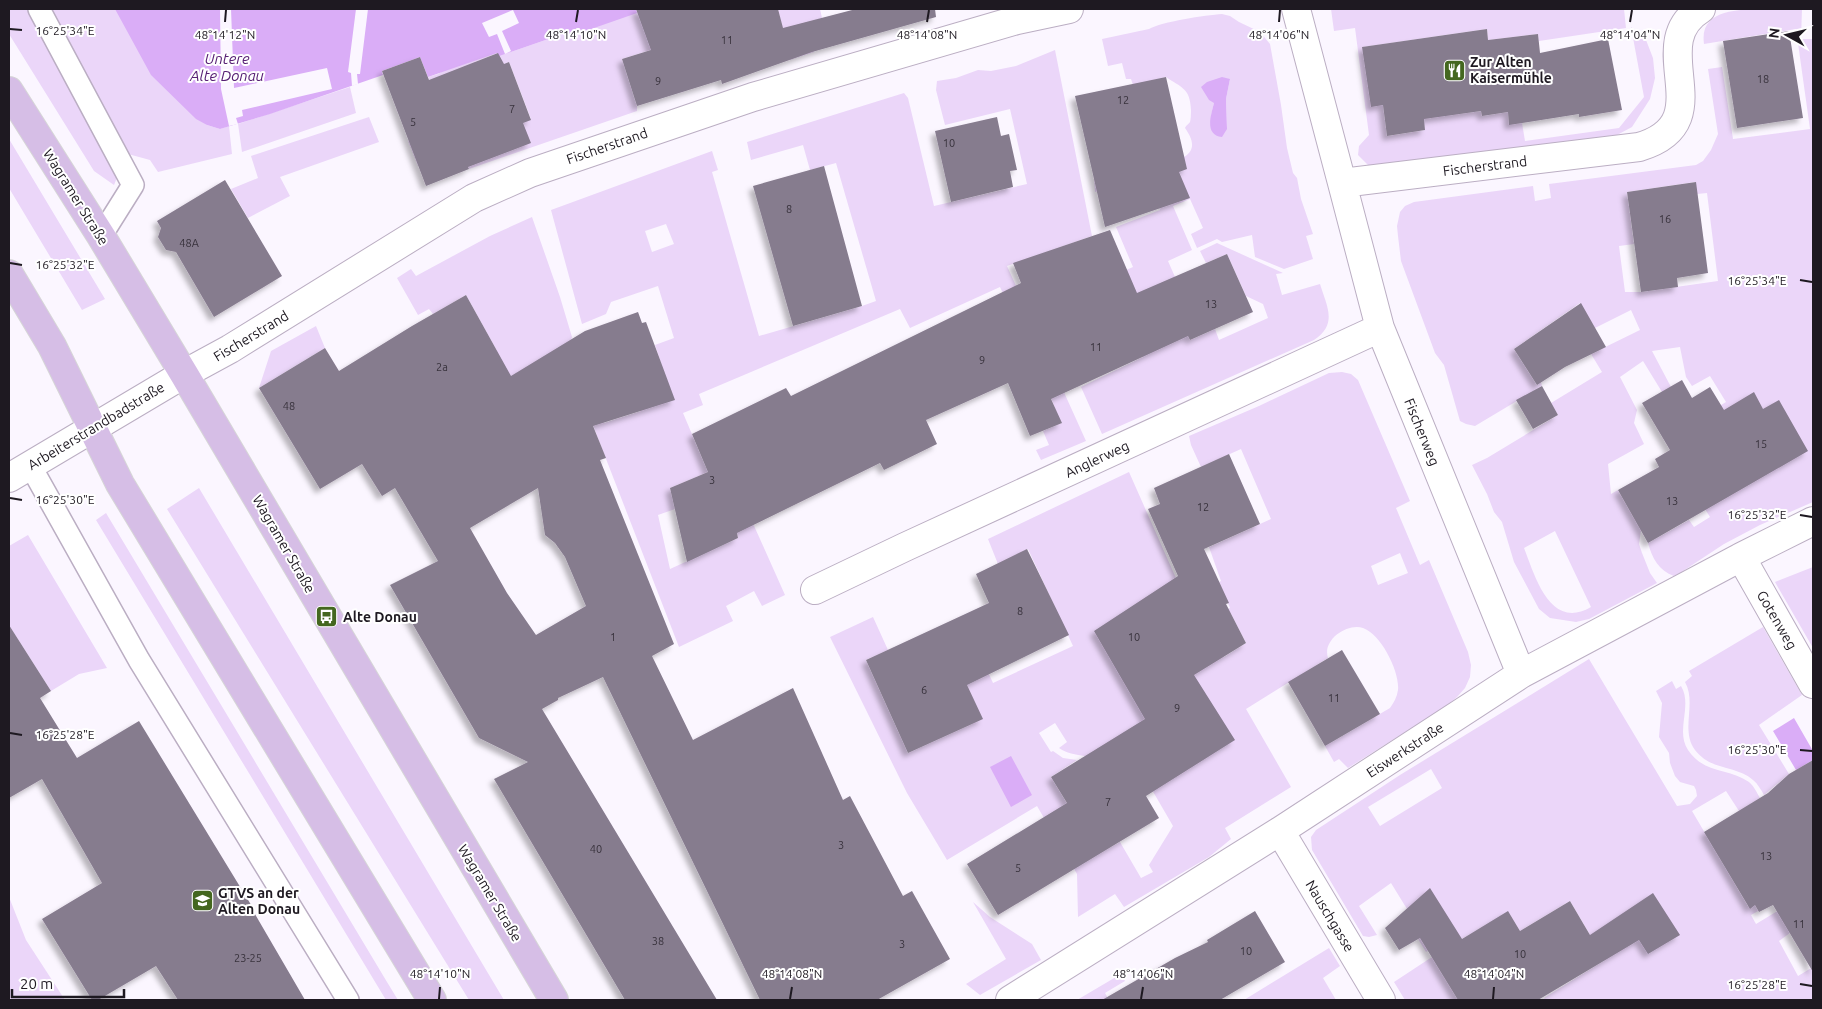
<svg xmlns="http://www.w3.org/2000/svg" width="1822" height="1009" viewBox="0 0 1822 1009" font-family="Ubuntu,sans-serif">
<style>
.green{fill:#ebd6f9;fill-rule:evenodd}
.water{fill:#daadf7}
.pier{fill:#fbf6ff}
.building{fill:#867b8e;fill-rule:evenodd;filter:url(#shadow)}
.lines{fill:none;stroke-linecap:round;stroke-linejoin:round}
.lane-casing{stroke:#bbaec3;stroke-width:24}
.street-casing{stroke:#bbaec3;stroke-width:30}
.secondary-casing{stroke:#bbaec3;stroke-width:30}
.primary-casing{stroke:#d6d6d7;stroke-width:30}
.lane{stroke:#fff;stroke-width:21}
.street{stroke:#fff;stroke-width:28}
.secondary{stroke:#fff;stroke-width:28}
.primary{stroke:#d6bee6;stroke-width:28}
.ticks{fill:none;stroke:#1e1921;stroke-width:2}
.labels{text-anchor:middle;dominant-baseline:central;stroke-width:4;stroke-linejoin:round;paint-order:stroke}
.number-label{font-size:11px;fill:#38323c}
.poi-label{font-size:14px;font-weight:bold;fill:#1e1921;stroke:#fff;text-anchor:start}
.street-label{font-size:14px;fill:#1e1921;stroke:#fff}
.water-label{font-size:15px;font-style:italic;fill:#572074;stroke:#fff}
.ticks-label{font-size:12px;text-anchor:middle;fill:#1e1921;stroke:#fff;stroke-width:4;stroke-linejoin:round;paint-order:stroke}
</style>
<defs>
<filter id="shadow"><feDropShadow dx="-4.5" dy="4.5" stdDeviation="2.5" flood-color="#0004"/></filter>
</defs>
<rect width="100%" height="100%" fill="#fbf6ff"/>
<path class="green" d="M9,9h20l87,165v6l-2,5 -20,-14 -85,-137z
M49,9h90l68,116 13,4 9,-3 3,28 -74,18 -8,-12 -22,-6z
M636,9l5,13 17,-6 -2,-7h28l11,27 -73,23 15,47v5l-168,58 -8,-20 -43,17 -10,-25 39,-15 -19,-49 10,-3 45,-27 22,7 55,-19h14zM498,53l4,12 7,-3 22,57 -56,-57z
M778,9h42l2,9 -16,5 8,29 -24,8z
M1331,9h293l2,19 -87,13 -1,-7 -50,6 -1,-11 -124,18 20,58 4,31 38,-6 -4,-29 34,-5 3,18 23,-3 1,5 26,-4 1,12 13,-1 3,18 94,-13 25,-31 -13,-70 15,13 7,18 2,20 -5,21 -18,28 -15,8 -185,23 -51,10 -12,-2 -11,-11 1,-9 10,-11 -14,-107 -21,3z
M1762,9h40l-1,30h12v463l-53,23 -36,19 -44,29 -6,3c-15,-5 -22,-18 -26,-33l41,-23 5,7 16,-10 -5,-8 16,-104 5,-3 -16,-26 -18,10 -6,-9 -6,-30 -28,4 19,36 -9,5 -19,-31 -23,16 17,33 -3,13 10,21 -36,20 3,30 7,-4 23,40 -2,14 3,9 8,20 7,10 -68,36 -13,3 -26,-4 -11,-9 -25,-47 -12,-40 -8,-10 -7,-18 -15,-29 15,-7 71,-43 -7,-12 51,-31 -11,-18 49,-24 -9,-20 -36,18 -15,-25 -66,46 23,36 4,-3 1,4 -67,40 -9,-2 -6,-3 -16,-56 -9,-12 -34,-92 -3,-25 -1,-10 3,-14 5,-6 9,-4 119,-16 2,15 16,-3 -2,-14 147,-19 7,-4 8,-11 7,-16 -10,-65 14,-2 11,72 77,-10 -14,-100 -92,15c-5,-35 34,-34 58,-35zM1695,182l2,12 10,-1 11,88 -77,11h-16l-6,-46 15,-2 -7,-52zM1555,531l36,76c-41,24 -56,-31 -67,-59z
M1222,14l8,2 9,6 21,10 10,12 11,61 6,43 6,25 4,5 4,21 12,35 -7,2 7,23 -29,10 -29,-12 -3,-22 -30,7 -5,-3 -20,9 -6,-14 12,-6 -13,-29 -17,7 19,44 -24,11 7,16 -11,5 26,58 25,-11 4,11 49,-22 -5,-14 -17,-8 -19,-42 -21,9 -6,-12 17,-8 66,30 -7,1 6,21 38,-11c7,23 18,40 -6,56l-212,94 -21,-47 62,-30 -24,-51 -67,-4 81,-35 -17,-40 44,-17 -8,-28 -57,10 -1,-14 90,-21c13,-8 8,-19 1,-29 1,-3 4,-4 5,-6 1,-3 1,-10 1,-12 -1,-22 -9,-22 -25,-33l-33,8 -2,-6h-5l-4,-16 -14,3 -6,-27 47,-10c12,-7 57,-14 73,-15zM1230,79l-4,20 1,30 -16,-14 3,-12z
M1055,50l37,186 -85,30 79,175 -45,19 -5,-10 13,-5 -6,-14 18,-8 -18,-44 -43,-92 -90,41 -10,-19 -201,85 4,11 -20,8 25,59 -38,16 5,21 -17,6 12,54 68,-31 -3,-15 16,-4 34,76 -23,11 -8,-15 -28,15 7,15 -54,26 -97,-250 80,-31 -7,-21 19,-7 -16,-52 -47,16 -5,12 -24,10 -31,-114 161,-59 6,19 -6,2 47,164 103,-30 14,-5 -40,-138 -26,7 -7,-25 -52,15 -4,-18 157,-49 4,5 26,108 93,-22 -17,-75 -65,16 -9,-35 1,-9 19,-3 22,-8 13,1 25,-5zM666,224l8,20 -22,8 -7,-21zM635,393l6,18 -37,12 -6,-18z
M350,87l6,26 -114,39 -4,-28z
M369,117l10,25 -99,35 10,19 -42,22 -17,-29 27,-11 -7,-22z
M9,139l96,160 -23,11 -73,-122z
M532,217l28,80 12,40 -2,7 -109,62 36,-55 -31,-56 -33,19 -4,-5 -11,6 -21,-37 14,-9 5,7 74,-40z
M316,326l9,22 -66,40 12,-37z
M1342,372l9,2 7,6 52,121 -14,7 24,57 9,-5 39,92 3,13 -1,12 -5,11 -8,9 -9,8 -100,63 -9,-9 -5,3 -9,-16 65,-38c4,-6 7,-11 8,-18 2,-18 -17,-56 -35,-62 -16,-5 -41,12 -35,30l-82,51 45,78 -66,41 6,11 -22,18 -85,50 -9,-13 -37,23 -1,-43 -40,-68 -90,54 -40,-67 -77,-156 43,-20 15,33 -22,10 42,93 74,-34 -42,-93 32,12 21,45 80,-37 -45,-97 -30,15 -10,-25 141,-67 66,149 35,-13 -11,-26 2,-1 -12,-34 62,-28 -30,-70 -40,18 -10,-22 -2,-9 70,-30 70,-33zM1400,553l8,20 -30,12 -7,-19zM1231,614l15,29 -22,14zM1055,723l12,19 -8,6c7,5 17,7 26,8l63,27 25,43 -24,39 4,7 -12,6 -21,-36 -22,12 -47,-77 26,-17 -14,-2 -10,-7 -2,1 -12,-19z
M199,488l305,512h-35l-302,-491z
M106,513l281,469 11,18h-12l-290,-480z
M28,535l79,133 -28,6 -28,17 -39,-61 -3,1v-85z
M1813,567v81l-38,-66z
M1763,627l39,68 -43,30 30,49 -25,21c-3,-5 -6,-11 -11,-15 -17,-15 -42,-9 -58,-30 -15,-20 2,-47 -10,-68l7,-6 -3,-5z
M1589,659l88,147 13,-2 7,-8 -1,-6 -2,-4 -14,-4 -5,-6 -5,-13 -1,-10 -10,-16 3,-34 -6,-12 16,-10 4,8 5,-3c12,20 -6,44 7,64 16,24 41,18 61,32 5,4 8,11 11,16l-21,13 -13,-20 -34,20 56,95 6,-4 4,9 -7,4 5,9 25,-15 9,24 -11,8 19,35 15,-9v33h-268l-1,-2 61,-38 -35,-59 -50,30 -12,-19 -65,38 -4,-7 -13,9 -8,-13 32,-19 -43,-11 -16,-26 -32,23 18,29 -8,2 -6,-1 -51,-86 -1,-13 5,-7 84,-55zM1431,769l11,19 -62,38 -12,-19z
M9,897l17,43 39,60h-56z
M973,902l17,15 42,27 9,16 -61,35 -14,-11 40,-25z
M1329,948l11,18 -17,12 13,22h-92z
M1432,957l26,43h-53l-11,-18z
M1121,974l4,7 -20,12 4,7h-32z"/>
<path class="water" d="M115,9h521l1,4 -63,22h-14l-61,21 -2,-3 -69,24 -8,-20 -38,14 1,4 -113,39 -50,15 -13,-4 -11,-6 -45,-44z
M1222,77l8,2 -4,20 1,30 -5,8c-18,-2 -11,-22 -8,-34l-5,-3 -8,-13 6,-5z
M1794,718l19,33v9l-17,10 -23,-39z
M1011,756l21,39 -21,12 -21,-40z"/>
<path class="pier" d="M220,9h11l3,79 93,-20 5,21 -90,21 1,6 -7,2 2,6 -9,2 -8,-37z
M356,9h12l-8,65h-3l1,10 -6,2 -1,-13 -3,-1z
M513,10l6,13 -17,8 9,20 -6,3 -8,-20 -8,3 -7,-14z"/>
<path class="building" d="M636,9h142l5,19 73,-19h79l1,8 -124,35 -90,32 -1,-4 -84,26 -15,-47 29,-9z
M1487,29l1,11 50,-6 2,19 68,-14 14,71 -43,7v-3l-70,11 -1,-13 -26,4 -1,-5 -57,8 1,11 -38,6 -4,-31 -12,2 -9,-60z
M1789,31l14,87 -66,10 -14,-87z
M498,53l6,11 5,-2 22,58 -8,3 8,20 -63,24 1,2 -43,17 -44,-115 38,-14 9,23z
M1166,77l21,92 -8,3 11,26 -85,29 -30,-131z
M997,117l4,19 8,-2 8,36 -7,1 3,16 -62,15 -16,-71z
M824,166l38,140 -69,20 -40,-140z
M225,180l57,96 -68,41 -38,-65 -10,-2 -8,-13 3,-9 -4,-7z
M1696,182l12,91 -31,5 1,9 -37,5 -14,-100z
M1110,230l27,63 90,-39 26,58 -63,28 -2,-4 -137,63 11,24 -32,13 -22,-53 -82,37 11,24 -53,26 -4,-7 -143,70 1,5 -51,24 -17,-74 38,-16 -16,-38 94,-46 5,8 230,-113 -8,-20z
M466,295l45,81 74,-45 53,-19 4,11 4,-1 29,78 -82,26 13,32 -6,2 74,184 -22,12 41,84 100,-52 50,112 7,-4 53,100 9,-5 38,68 -73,41h-117l-157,-323 -45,21v2l-16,9 175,291h-92l-131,-221 34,-17 -49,-24 -89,-153 48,-24 -43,-73 -13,8 -20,-32 -42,25 -61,-101 66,-40 14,23 73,-45zM538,488l7,47 10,8 10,14 21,49 -50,29 -29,-42 -37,-65z
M1581,303l25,44 -41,20 -28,18 -23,-36z
M1682,380l10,18 18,-11 14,23 30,-18 9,17 16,-9 29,51 -160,92 -30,-53 41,-23 -4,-8 15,-9 -28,-47z
M1542,386l16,29 -25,14 -17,-29z
M1229,454l31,70 -56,25 25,54 -3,1 20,39 -52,32 41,65 -89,56 13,22 -161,97 -31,-51 100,-61 -16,-26 94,-58 -51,-88 84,-55 -30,-67 12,-5 -6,-16z
M1027,549l42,86 -102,50 16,34 -75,34 -42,-93 123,-57 -13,-29z
M9,625l42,66 -11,7 37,60 62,-37 114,187 -1,1 53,91h-127l-22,-34 -58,34h-6l-50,-81 60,-36 -60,-104 -33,19z
M1342,650l38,64 -55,32 -37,-64z
M1813,760v212l-40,-67 -14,7 -4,-7 -5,4 -46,-77 64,-39 21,-19z
M1430,888l32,51 46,-28 12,20 50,-30 20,34 63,-42 27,42 -32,19 -9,-14 -101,60h-80l-38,-62 -21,12 -14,-22z
M1255,911l30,51 -65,38h-118l73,-42 33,-16 -1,-2z"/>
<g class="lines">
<defs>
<path id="lane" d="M39,9l94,176 -32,51
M30,465l109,195 209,340"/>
<path id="street" d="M1296,9l46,174 297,-36c85,-25 3,-102 62,-138
M1342,183l38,145 141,346
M184,374l46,-25 244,-151 56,-25 223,-76 264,-77 52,-11
M1741,557l72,127
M815,590l90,-43 475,-219
M1280,831l101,169
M1010,1000l270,-169 241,-157 220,-117 72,-36"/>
<path id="secondary" d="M9,478l175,-104"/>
<path id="primary" d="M9,91l92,145 83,138 370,626
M9,274l43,72 68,138 312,516"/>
</defs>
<use href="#lane" class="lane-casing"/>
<use href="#street" class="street-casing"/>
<use href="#secondary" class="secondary-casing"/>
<use href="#primary" class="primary-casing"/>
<use href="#lane" class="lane"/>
<use href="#street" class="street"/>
<use href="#secondary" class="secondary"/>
<use href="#primary" class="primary"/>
</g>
<path class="ticks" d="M225,22l1,-12M576,22l2,-12M927,22l2,-12M1279,22l1,-12M1630,22l2,-12M10,29l12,1M10,263l12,2M1800,280l12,2M10,498l12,2M1800,515l12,2M10,733l12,2M1800,750l12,1M1800,984l12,2M439,999l1,-12M790,999l2,-12M1141,999l2,-12M1493,999l1,-12"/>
<defs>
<symbol id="restaurant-square" viewBox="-11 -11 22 22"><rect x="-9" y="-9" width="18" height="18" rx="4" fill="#44671f" stroke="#fff"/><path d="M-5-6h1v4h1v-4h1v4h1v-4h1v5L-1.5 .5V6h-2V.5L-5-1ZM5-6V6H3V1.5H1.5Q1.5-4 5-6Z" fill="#fff"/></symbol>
<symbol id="bus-square" viewBox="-11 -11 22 22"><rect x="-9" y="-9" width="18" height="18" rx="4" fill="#44671f" stroke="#fff"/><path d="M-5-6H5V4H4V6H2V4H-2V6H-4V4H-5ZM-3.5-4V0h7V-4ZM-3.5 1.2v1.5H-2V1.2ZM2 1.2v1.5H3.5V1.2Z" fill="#fff"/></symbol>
<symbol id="school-square" viewBox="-11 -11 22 22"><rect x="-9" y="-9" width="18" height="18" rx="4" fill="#44671f" stroke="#fff"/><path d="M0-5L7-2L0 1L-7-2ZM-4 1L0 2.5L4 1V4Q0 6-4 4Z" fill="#fff"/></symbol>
</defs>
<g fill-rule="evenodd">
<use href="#restaurant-square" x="1442" y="58" width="25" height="25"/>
<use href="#bus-square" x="314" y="604" width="25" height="25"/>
<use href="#school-square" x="190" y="888" width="25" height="25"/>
</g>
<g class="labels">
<g class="number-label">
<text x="727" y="40">11</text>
<text x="1763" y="79">18</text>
<text x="658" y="81">9</text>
<text x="1123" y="100">12</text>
<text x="512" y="109">7</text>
<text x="413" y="122">5</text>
<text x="949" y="143">10</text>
<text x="789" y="209">8</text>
<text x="1665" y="219">16</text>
<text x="189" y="243">48A</text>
<text x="1211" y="304">13</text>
<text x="1096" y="347">11</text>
<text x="982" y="360">9</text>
<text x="442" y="367">2a</text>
<text x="289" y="406">48</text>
<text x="1761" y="444">15</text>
<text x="712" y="480">3</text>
<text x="1672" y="501">13</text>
<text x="1203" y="507">12</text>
<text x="1020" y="611">8</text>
<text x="613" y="637">1</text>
<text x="1134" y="637">10</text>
<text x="924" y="690">6</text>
<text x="1334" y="698">11</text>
<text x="1177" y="708">9</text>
<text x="1108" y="802">7</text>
<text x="841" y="845">3</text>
<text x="596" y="849">40</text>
<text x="1766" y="856">13</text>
<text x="1018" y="868">5</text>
<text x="1799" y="924">11</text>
<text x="658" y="941">38</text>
<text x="902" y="944">3</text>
<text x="1246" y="951">10</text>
<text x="1520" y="954">10</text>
<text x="248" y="958">23-25</text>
</g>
<g class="poi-label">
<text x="1470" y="62">Zur Alten<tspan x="1470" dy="16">Kaisermühle</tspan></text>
<text x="343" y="617">Alte Donau</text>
<text x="218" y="893">GTVS an der<tspan x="218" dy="16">Alten Donau</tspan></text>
</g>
<g class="street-label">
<text transform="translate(607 146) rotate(-19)">Fischerstrand</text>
<text transform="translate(1485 166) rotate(-7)">Fischerstrand</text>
<text transform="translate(76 197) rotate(58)">Wagramer Straße</text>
<text transform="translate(251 336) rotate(-31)">Fischerstrand</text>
<text transform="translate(96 426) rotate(-31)">Arbeiterstrandbadstraße</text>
<text transform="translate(1422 432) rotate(68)">Fischerweg</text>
<text transform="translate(1097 459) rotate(-25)">Anglerweg</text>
<text transform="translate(284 544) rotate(60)">Wagramer Straße</text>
<text transform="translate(1777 620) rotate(60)">Gotenweg</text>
<text transform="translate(1405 750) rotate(-33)">Eiswerkstraße</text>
<text transform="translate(490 893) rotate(59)">Wagramer Straße</text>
<text transform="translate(1330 916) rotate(59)">Nauschgasse</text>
</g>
<g class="water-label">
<text x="227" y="58">Untere<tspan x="227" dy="17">Alte Donau</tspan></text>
</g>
</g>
<g class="ticks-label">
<text x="65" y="35">16°25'34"E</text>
<text x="225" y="39">48°14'12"N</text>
<text x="576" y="39">48°14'10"N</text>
<text x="927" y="39">48°14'08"N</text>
<text x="1279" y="39">48°14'06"N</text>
<text x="1630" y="39">48°14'04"N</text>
<text x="65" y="269">16°25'32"E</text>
<text x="1757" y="285">16°25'34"E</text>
<text x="65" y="504">16°25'30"E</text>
<text x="1757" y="519">16°25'32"E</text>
<text x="65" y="739">16°25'28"E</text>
<text x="1757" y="754">16°25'30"E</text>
<text x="440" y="978">48°14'10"N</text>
<text x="792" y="978">48°14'08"N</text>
<text x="1143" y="978">48°14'06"N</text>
<text x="1494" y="978">48°14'04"N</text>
<text x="1757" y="989">16°25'28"E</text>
</g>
<rect width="1822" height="1009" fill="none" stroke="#1e1921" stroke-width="20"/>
<g transform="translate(1787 35) rotate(278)" stroke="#ffffff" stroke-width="4" paint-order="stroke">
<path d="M0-4L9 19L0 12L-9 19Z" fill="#1e1921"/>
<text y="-8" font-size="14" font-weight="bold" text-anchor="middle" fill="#1e1921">N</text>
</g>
<path d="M12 989v8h112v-8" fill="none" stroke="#1e1921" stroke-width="2.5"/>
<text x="20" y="989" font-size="15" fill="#1e1921" stroke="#ffffff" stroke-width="4" paint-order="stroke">20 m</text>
</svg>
